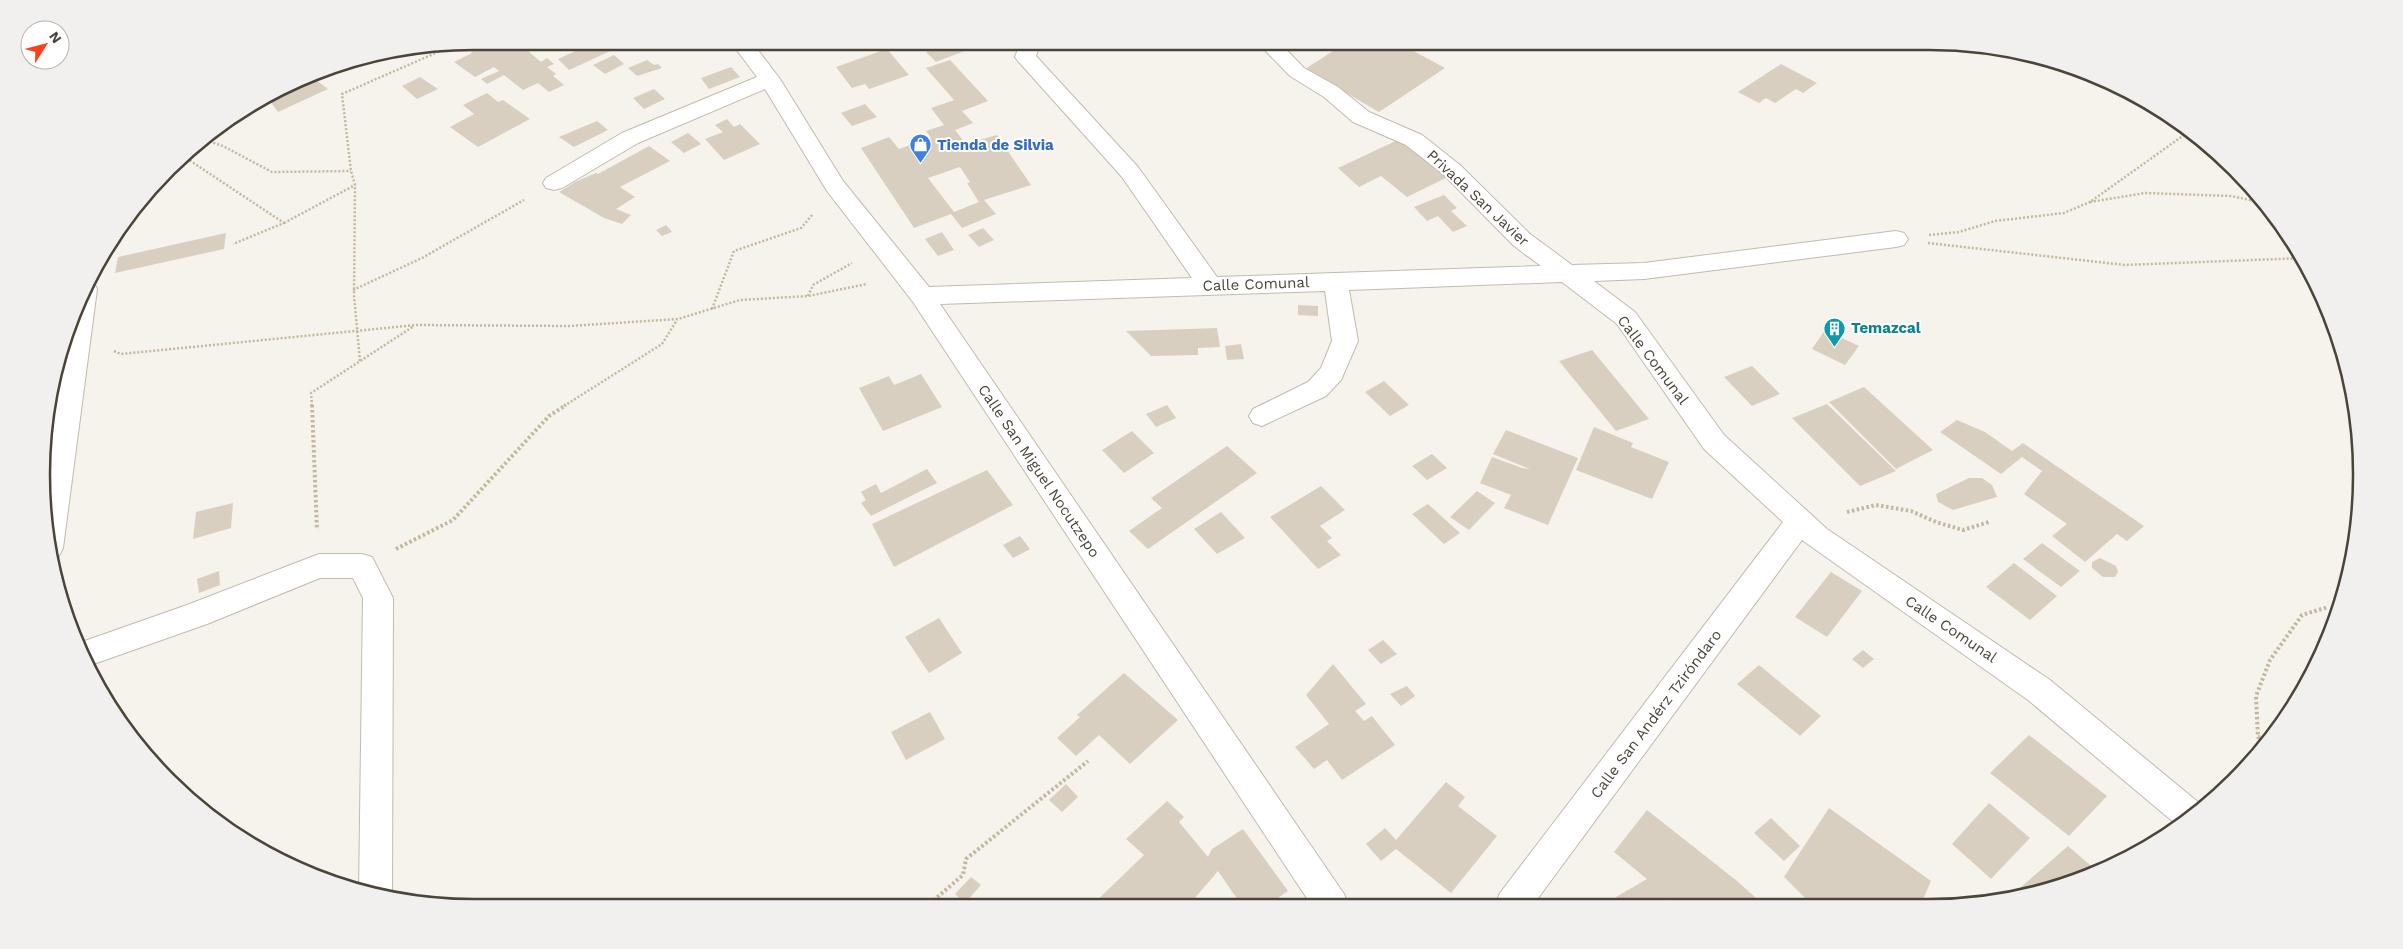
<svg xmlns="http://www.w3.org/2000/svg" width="2403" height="949" viewBox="0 0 2403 949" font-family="'Work Sans',sans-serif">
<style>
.building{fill:#d8cfc1;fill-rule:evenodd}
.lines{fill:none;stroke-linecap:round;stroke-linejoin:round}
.minor-casing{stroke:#c2bbae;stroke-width:2}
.path-far1{stroke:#c4b79f;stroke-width:2.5;stroke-dasharray:2 2;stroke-linecap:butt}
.path{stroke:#c4b79f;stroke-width:4;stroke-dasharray:2.5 2.5;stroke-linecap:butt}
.minor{fill:#fff;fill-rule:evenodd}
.labels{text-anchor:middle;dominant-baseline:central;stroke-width:4;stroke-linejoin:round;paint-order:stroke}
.shop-label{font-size:15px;font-weight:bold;fill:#366cbe;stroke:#fff;text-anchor:start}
.street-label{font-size:15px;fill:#4b4439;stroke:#fff}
.culture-label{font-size:15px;font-weight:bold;fill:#0d838f;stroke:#fff;text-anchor:start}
.rim{fill:none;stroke:#4b4439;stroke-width:2.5}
</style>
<rect width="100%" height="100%" fill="#f6f3ec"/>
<path class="building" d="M491,41h18l7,7 6,-2 19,16 6,-4 7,6 -7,3 9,7 -3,2 11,9 -15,7 -11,-9 -15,7 -19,-15 -17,9 -6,-5 18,-8 -5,-4 -19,10 -21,-15 18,-9 -2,-4z
M598,41l44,1 -34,10 -39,18 -11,-11z
M873,41h26l3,3 -15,5 22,26 -40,14 -4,-5 -13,4 -16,-21 45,-16z
M953,41h16l6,6 -39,15 -10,-10z
M1349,41h46l50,27 -66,44 -74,-43z
M614,55l10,9 -19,10 -12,-9z
M647,60l7,5 4,-1 4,4 -25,8 -9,-8z
M950,60l38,41 -26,10 11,12 -18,7 11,14 31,-9 34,50 -47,15 12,14 -34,14 -11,-14 -37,14 -53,-80 28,-11 10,12 32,-11 -5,-7 18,-6 -13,-17 23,-8 -28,-32zM960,167l10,15 -3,1 12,19 -25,10 -26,-34z
M1781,64l36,19 -14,10 -7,-4 -21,14 -9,-5 -7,5 -21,-11z
M731,67l9,10 -31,12 -8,-11z
M420,77l18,12 -21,10 -15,-13z
M316,80l12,9 -50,23 -8,-11z
M654,89l11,10 -21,10 -11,-11z
M487,93l11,9 5,-2 27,19 -52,28 -28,-20 24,-13 -11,-9z
M865,104l12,13 -25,9 -11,-13z
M727,119l7,8 6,-3 20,20 -36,16 -19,-21 18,-7 -8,-7z
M597,121l11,9 -34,17 -15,-10z
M688,133l13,11 -17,9 -13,-11z
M1402,138l48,38 -43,21 -26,-21 -22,11 -21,-19z
M649,146l21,15 -50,26 15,10 -19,12 15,6 -9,9 -18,-6 -45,-26 16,-10 21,-9 2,1z
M1444,195l13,13 -6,3 16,15 -14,6 -15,-16 -11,5 -13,-14z
M666,225l6,7 -10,4 -6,-6z
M983,228l11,12 -15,7 -11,-12z
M942,232l12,18 -16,6 -13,-17z
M226,233l-2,16 -109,24 3,-16z
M1298,305l20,1v10l-20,-1z
M1217,328l3,19 -22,1v7l-47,1 -25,-25z
M1825,330l34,16 -14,19 -33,-16z
M1241,344l3,15 -17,1 -2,-14z
M1592,350l57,69 -33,12 -57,-70z
M1752,366l28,28 -28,12 -28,-29z
M921,374l21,33 -59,24 -24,-43 30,-12 5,9z
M1384,381l25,24 -19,11 -25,-24z
M1864,387l69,63 -37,19 -67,-67z
M1827,404l69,67 -36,15 -68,-68z
M1167,405l9,13 -20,9 -10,-13z
M1957,420l28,12 27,19 11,-8 121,83 -17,15 -10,-7 -32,28 -33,-26 15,-12 -43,-30 18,-23 -20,-14 -21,17 -61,-42z
M1594,427l39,16 -2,4 38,15 -17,37 -76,-29z
M1506,430l72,28 -30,67 -44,-17 7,-13 -31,-12 12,-26 30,11 8,1 -37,-15z
M1132,431l22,22 -30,20 -22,-23z
M1227,446l30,27 -109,76 -19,-18 33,-23 -11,-10z
M1432,454l15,14 -20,12 -15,-14z
M927,469l10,14 -66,33 -10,-13 5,-3 -5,-8 15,-8 5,9z
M987,470l26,35 -119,62 -22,-43z
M1969,478h13l10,7 5,12 -44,13 -15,-8 -2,-8z
M1321,486l24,24 -25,16 12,12 -5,3 14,14 -23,14 -48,-52z
M1477,491l18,12 -26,27 -19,-13z
M233,503l-2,25 -38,11 3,-27z
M1428,504l32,29 -16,11 -32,-30z
M1221,512l24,26 -28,16 -23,-25z
M1020,536l10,13 -17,9 -10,-13z
M2042,543l38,28 -19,16 -38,-28z
M2100,558l16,8 2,6 -3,5h-12l-11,-9v-6z
M2014,563l43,33 -27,24 -44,-33z
M219,571l1,14 -21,8 -2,-14z
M1831,572l31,19 -35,46 -32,-20z
M939,618l23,35 -33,20 -24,-36z
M1383,640l14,14 -16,10 -13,-14z
M1863,650l11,9 -11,9 -11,-9z
M1333,664l33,40 -11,7 9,10 8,-5 23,29 -53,35 -15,-20 -13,9 -19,-22 34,-23 -23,-29z
M1759,665l62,51 -21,20 -63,-52z
M1124,673l54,47 -48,44 -31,-29 -23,21 -19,-18 23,-21 -3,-2z
M1407,686l8,10 -14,10 -11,-12z
M930,712l15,27 -39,21 -15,-28z
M2029,735l78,61 -38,40 -79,-63z
M1446,782l19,15 -7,9 39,30 -46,57 -55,-44 -15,12 -15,-17 19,-16 11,12z
M1066,784l12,13 -16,15 -13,-12z
M1167,801l17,16 -5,5 29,35 4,-8 31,-20 45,62 -22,15h-24l-24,-35 -30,35h-97l53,-51 -18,-16z
M1989,803l41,35 -39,41 -39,-35z
M1829,808l102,73 -10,23h-110l-27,-27z
M1647,810l90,71 27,24h-87l-9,-8 6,8h-52l-6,-8 31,-18 -33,-27z
M1771,818l29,28 -16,15 -30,-28z
M2068,846l28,24 -72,22 -4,-4z
M971,877l10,8 -16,18 -10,-9z"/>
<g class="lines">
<defs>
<path id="minor" d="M730,41h21l29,38 63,102 86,106 263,-9 -70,-101 -104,-116 -3,-4 6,-16h20l-5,15 102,111 79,110 324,-11 -27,-20 -70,-71 -38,-30 -53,-23 -29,-25 -34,-21 -34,-35h22l26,27 34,19 31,25 53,23 38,30 70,69 42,31 72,-2 252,-32 8,2 4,6 -4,6 -8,2 -252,32 -50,2 41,31 89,123 103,94 223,151 154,127 -27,18 -149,-125 -226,-160 -269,365h-38l5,-12 283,-371 -79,-73 -87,-125 -55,-42 -213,8 9,51 -17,39 -15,16 -64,30 -9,-3 -4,-7 4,-7 55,-27 13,-14 11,-27 -7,-50 -385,13 404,590 5,12h-37l-399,-604 -86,-111 -62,-102 -127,54 -76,45 -8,2 -8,-2 -3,-5 3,-5 76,-45 135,-56z
M89,281l5,2 3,6 -34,259 -4,8 -9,4 -3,-93 20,-137z
M319,554h43l10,3 21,41 -1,299 -33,-5 4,-294 -10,-20h-33l-113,46 -119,42 -12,-22 111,-39z"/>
</defs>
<use href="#minor" class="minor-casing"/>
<path class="path-far1" d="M2191,130l-101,72 55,-9 86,3 33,7
M202,139l21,7 49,26 79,-1
M183,156l101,67 -51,21
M284,223l71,-38
M1929,235l30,-3 36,-11 69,-8 26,-11
M1928,243l197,22 179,-7
M353,290l69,-32 102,-58
M808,296l5,-11 39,-22
M712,309l22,-58 67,-23 12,-14
M114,351l7,3 295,-29 154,1 108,-7 62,-19 68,-4 59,-12
M360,361l-6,-66 1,-110 -4,-14 -9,-77 112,-49
M312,406l-1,-13 103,-67
M564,406l98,-62 15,-24"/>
<path class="path" d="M312,405l5,125
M1847,512l29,-7 35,6 25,11 27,8 26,-8
M396,549l57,-29 96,-104 17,-11
M2265,739l-7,-2 -2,-41 14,-36 32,-45 26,-8
M926,907l37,-32 3,-16 122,-98"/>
<use href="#minor" class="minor"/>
</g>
<defs>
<symbol id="shop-pin" viewBox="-11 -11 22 30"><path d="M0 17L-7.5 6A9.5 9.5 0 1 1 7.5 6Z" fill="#3f7fe0" stroke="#fff"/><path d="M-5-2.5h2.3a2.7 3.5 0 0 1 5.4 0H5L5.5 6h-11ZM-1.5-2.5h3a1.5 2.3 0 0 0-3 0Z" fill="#fff"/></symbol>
<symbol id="building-pin" viewBox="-11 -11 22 30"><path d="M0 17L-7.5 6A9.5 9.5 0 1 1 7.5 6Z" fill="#0f9aa8" stroke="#fff"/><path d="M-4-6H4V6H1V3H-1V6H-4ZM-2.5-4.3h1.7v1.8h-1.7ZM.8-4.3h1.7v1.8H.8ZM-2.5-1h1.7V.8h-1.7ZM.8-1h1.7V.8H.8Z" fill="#fff"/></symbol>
</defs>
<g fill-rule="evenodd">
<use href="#shop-pin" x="908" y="132" width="25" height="34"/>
<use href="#building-pin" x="1822" y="316" width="25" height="34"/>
</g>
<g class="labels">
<g class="shop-label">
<text x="937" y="145">Tienda de Silvia</text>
</g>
<g class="street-label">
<text transform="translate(1478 198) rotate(43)">Privada San Javier</text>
<text transform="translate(1256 284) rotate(-2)">Calle Comunal</text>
<text transform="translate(1653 360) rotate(53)">Calle Comunal</text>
<text transform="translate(1039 471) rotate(56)">Calle San Miguel Nocutzepo</text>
<text transform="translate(1951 629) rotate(34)">Calle Comunal</text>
<text transform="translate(1656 714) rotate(-53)">Calle San Andérz Tziróndaro</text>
</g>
<g class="culture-label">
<text x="1851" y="328">Temazcal</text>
</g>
</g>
<path d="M0 0H2403V949H0ZM474 50H1929A424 424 0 0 1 2353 474V475A424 424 0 0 1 1929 899H474A424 424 0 0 1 50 475V474A424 424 0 0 1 474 50Z" fill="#f1f0ef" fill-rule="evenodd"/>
<path class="rim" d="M474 50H1929A424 424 0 0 1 2353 474V475A424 424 0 0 1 1929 899H474A424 424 0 0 1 50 475V474A424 424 0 0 1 474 50Z"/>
<g transform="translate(45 45) rotate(54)"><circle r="24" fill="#ffffff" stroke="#b7b4b0"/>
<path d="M0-4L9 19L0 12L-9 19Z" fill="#fc3f1d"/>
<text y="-8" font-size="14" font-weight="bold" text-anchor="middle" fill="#4b4439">N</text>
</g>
</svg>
